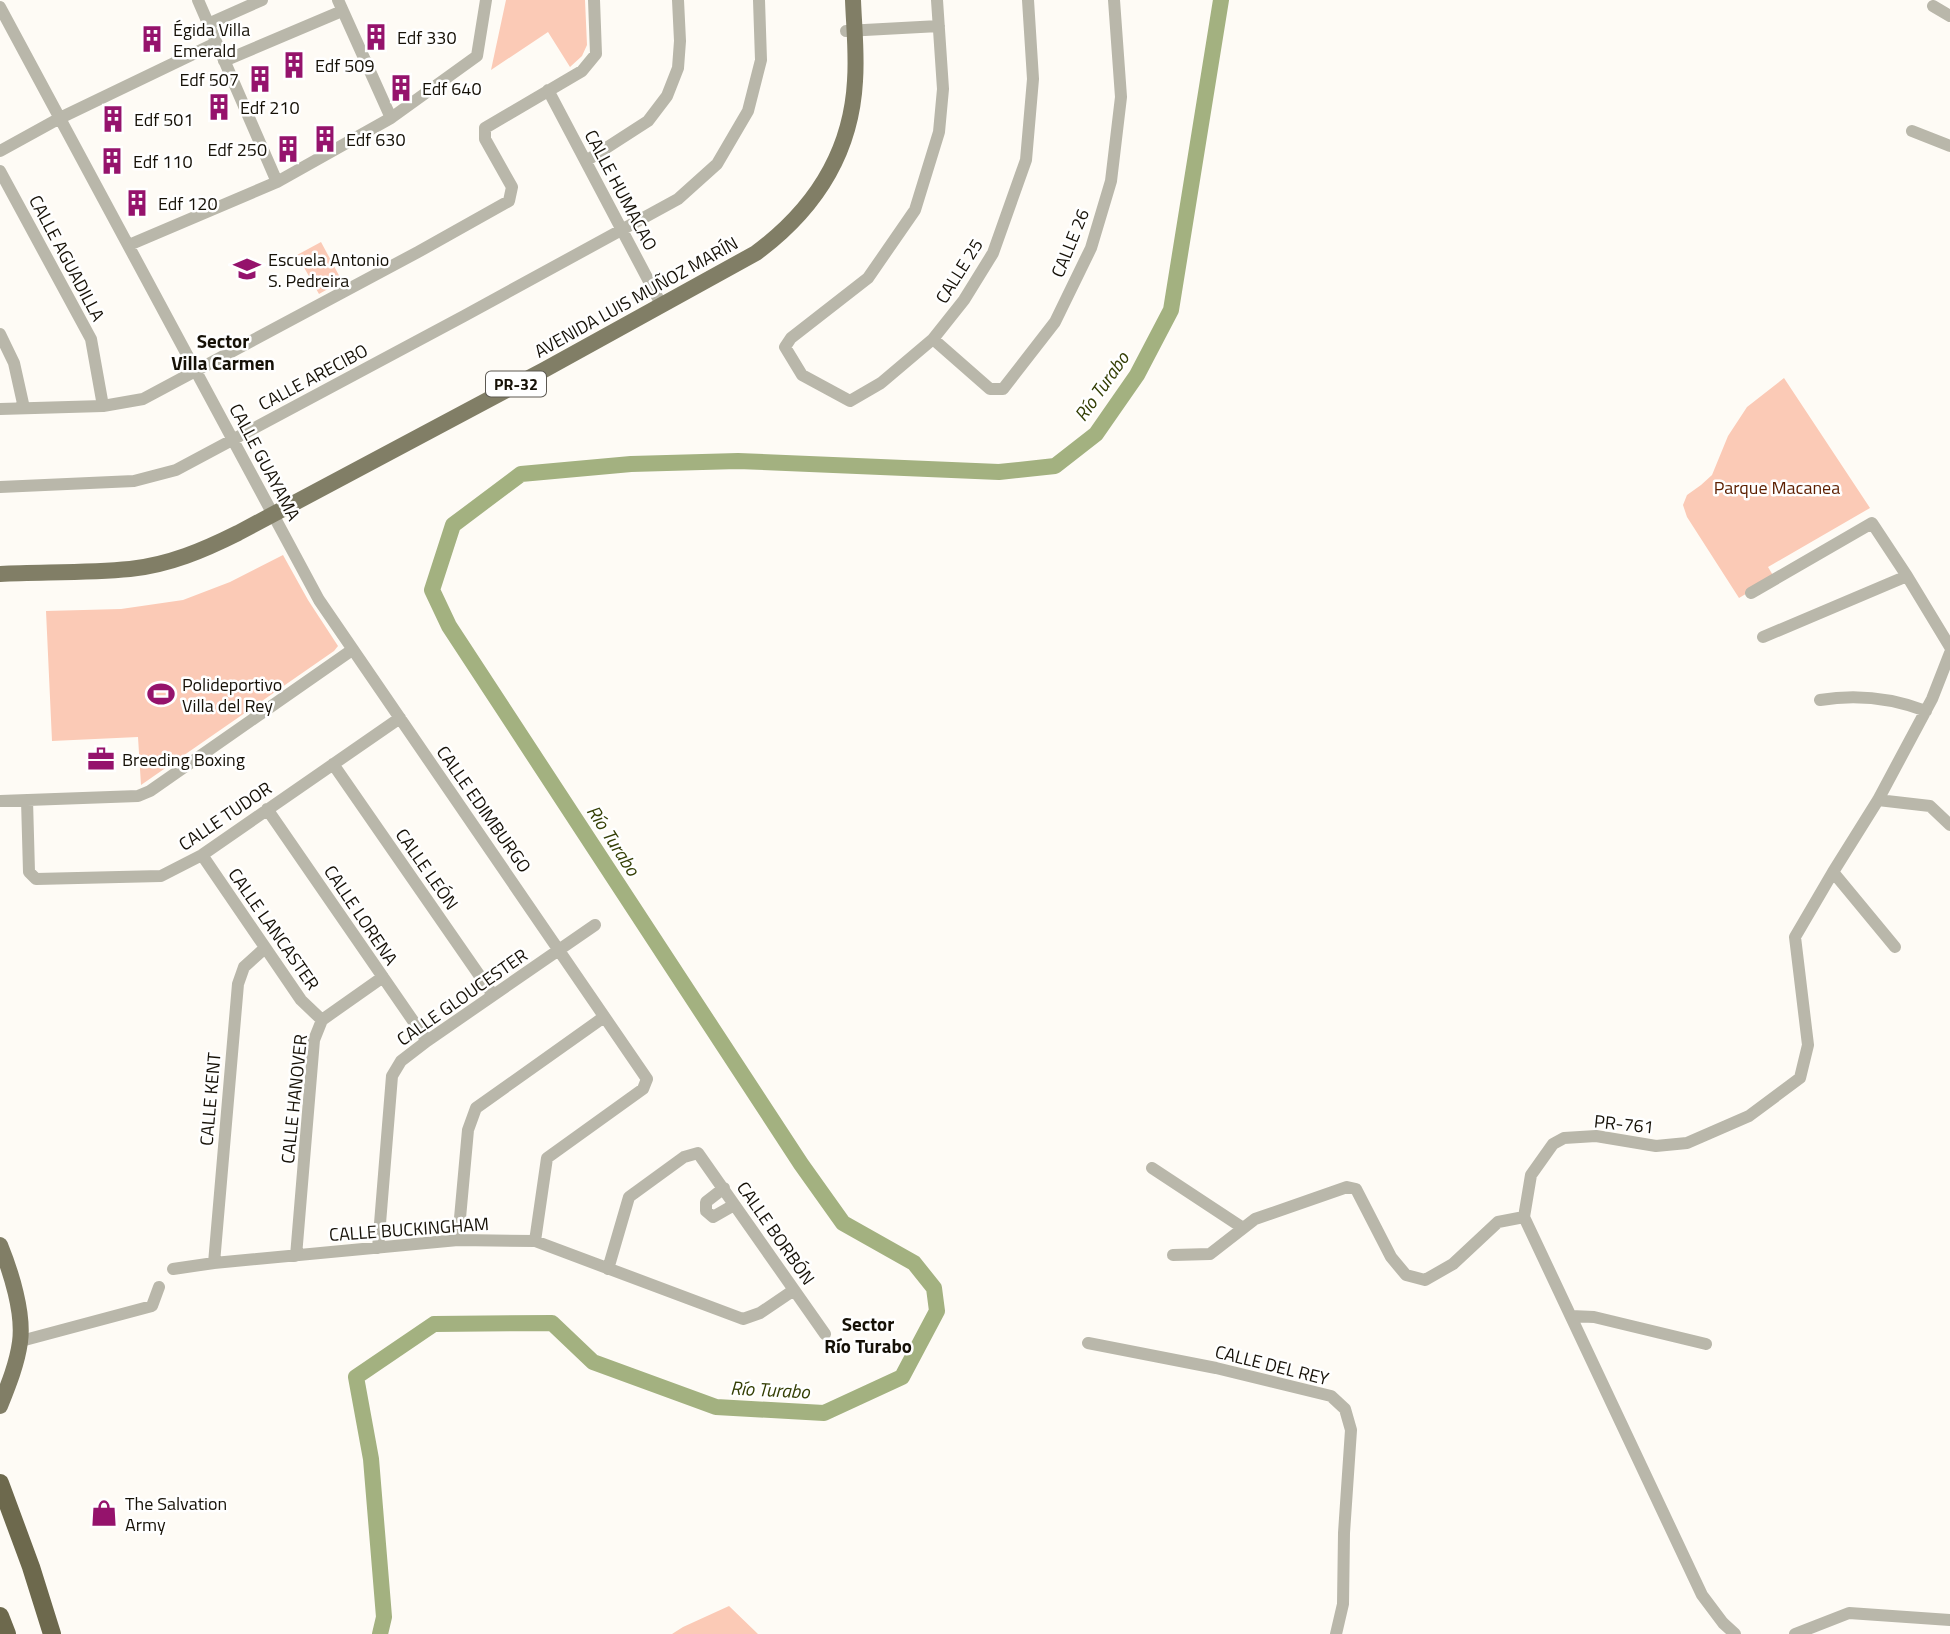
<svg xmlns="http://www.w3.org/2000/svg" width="1950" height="1634" viewBox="0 0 1950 1634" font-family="'Titillium Web',sans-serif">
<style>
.green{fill:#fbcab6}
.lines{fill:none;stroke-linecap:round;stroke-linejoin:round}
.river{stroke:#a3b180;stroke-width:16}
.minor{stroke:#b9b7aa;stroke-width:12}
.major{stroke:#817e66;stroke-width:16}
.highway{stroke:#6d694d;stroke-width:18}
.labels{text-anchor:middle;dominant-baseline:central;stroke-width:5;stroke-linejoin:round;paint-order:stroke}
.shield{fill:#fff;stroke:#5c5851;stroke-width:2}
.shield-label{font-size:16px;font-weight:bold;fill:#161107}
.poi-label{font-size:18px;fill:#161107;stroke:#fff;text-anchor:start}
.street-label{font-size:18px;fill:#161107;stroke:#fff}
.park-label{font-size:18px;fill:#5d1f00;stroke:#fff}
.neighbourhood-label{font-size:19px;font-weight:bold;fill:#161107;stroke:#fff}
.water-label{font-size:19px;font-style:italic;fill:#343f05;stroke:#fff}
</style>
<rect width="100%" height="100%" fill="#fefbf5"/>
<path class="green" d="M506,0h79l2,45 -5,11 -12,11 -22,-35 -57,38z
M321,242l21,39 -23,13 -22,-39z
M1784,378l86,130 -102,59 6,10 -35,21 -52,-81 -4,-12 4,-10 14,-10 11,-10 16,-39 19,-29z
M283,555l25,45 30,46 -4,5 -193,134 -3,-48 -86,4 -6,-130 75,-2 62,-9 47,-18z
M729,1606l29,28h-86l11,-7z"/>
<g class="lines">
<path class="river" d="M380,1634l4,-17 -13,-158 -15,-82 78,-53 118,-1 41,39 123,45 108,6 78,-36 35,-66 -3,-23 -20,-25 -71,-40 -42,-59 -352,-538 -17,-36 21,-65 68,-51 110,-10 107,-3 261,11 56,-6 41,-32 41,-59 34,-65 50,-310"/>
<path class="minor" d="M198,0l79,182
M338,0l53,118
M937,0l6,89 -4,43 -24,78 -47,68 -77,60 -6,9 17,28 48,26 31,-18 52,-44 31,-39 29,-47 33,-93 7,-81 -5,-79
M1933,6l17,10
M0,7l319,593 328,479 -4,10 -96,69 -12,83
M208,24l54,-24
M846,31l93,-5
M224,61l118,-50
M548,90l114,216
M1912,131l38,15
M0,151l60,-33 156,-75
M586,161l62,-40 19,-25 11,-28 2,-27 -2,-41
M0,171l91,168 12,67
M129,245l148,-63 114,-64 86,-62 9,-56
M0,334l14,29 10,45
M933,339l57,50h13l52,-67 36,-74 20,-67 10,-84 -7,-97
M0,409l103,-3 40,-7 275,-147 91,-51 3,-14 -27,-48v-11l97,-57 14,-17 -2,-54
M0,487l134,-6 42,-11 288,-154 214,-117 39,-35 31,-53 13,-51 -2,-60
M1751,593l121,-70 35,53 43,71
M1763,637l144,-61
M1820,700c36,-6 72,-2 106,11
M333,764l160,231
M27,800l2,72 7,7 125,-3 41,-21 198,-137
M1878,800l52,6 20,19
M0,801l138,-5 12,-5 202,-141
M267,809l160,232
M202,855l99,145 21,20
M1833,872l62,75
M1152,1168l91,60
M724,1188l-18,14v9l7,6 21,-12
M458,1240l10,-110 8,-22 128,-91
M378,1248l14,-172 9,-15 26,-20 168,-116
M1173,1255l37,-1 45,-35 92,-32 9,2 35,68 15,18 19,5 28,-16 45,-42 26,-5
M296,1256l18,-216 8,-20 61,-43
M214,1263l24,-279 6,-17 21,-19
M173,1269l41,-6 244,-23 77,1 208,78 17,-6 34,-23
M608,1269l21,-72 55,-40 14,-4 127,181
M1571,1316l23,1 112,27
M21,1341l131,-35 7,-19
M1088,1343l128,25 115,28 14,13 6,21 -7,103 -1,71 -7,30
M1735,1634l-12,-11 -21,-28 -178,-378 7,-42 22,-31 11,-6 32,-2 60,10 31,-3 62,-27 51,-38 8,-33 -13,-108 38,-65 45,-72 54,-101 18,-46
M1795,1634l54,-21 101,7"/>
<path class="major" d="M0,574c43,-2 87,-1 130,-5 39,-4 74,-19 108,-36l306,-163 212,-117c58,-43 95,-98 99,-172 2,-27 -1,-54 -2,-81
M0,1245c11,27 24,68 20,97 -3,22 -12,44 -20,64"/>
<path class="highway" d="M0,1483l31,84 21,67
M0,1616l7,18"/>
</g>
<defs>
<symbol id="building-bare" viewBox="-9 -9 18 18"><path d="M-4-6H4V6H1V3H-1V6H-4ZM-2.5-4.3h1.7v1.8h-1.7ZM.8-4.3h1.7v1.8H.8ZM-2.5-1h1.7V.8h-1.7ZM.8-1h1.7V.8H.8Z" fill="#95136c" stroke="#fff" stroke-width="2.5" paint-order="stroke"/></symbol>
<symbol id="school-bare" viewBox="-9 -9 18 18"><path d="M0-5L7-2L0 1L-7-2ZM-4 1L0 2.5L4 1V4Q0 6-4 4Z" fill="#95136c" stroke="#fff" stroke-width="2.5" paint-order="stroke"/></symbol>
<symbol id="stadium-bare" viewBox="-9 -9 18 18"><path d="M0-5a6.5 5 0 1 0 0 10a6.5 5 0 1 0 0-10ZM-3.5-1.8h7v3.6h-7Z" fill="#95136c" stroke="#fff" stroke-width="2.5" paint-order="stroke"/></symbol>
<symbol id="office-bare" viewBox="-9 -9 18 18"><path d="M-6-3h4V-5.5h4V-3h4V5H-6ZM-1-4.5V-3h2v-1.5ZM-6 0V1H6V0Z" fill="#95136c" stroke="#fff" stroke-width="2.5" paint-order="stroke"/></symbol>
<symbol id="shop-bare" viewBox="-9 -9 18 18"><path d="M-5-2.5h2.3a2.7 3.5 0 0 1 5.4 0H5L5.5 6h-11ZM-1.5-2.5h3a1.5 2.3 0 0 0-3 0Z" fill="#95136c" stroke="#fff" stroke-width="2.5" paint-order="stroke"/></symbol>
</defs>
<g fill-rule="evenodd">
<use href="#building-bare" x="357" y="18" width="38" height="38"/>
<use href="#building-bare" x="133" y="20" width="38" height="38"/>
<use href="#building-bare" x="275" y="46" width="38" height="38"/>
<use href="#building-bare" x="241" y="60" width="38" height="38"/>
<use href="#building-bare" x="382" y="69" width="38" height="38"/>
<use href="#building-bare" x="200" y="88" width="38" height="38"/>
<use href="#building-bare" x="94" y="100" width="38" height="38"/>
<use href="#building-bare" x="306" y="120" width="38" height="38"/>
<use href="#building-bare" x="269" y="130" width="38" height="38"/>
<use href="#building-bare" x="93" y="142" width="38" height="38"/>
<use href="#building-bare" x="118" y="184" width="38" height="38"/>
<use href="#school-bare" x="228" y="250" width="38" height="38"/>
<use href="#stadium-bare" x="142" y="675" width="38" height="38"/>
<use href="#office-bare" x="82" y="740" width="38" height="38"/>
<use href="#shop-bare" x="85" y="1494" width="38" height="38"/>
</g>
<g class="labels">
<rect class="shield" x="486" y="371.5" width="60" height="25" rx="5"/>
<g class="shield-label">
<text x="516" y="384">PR-32</text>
</g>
<g class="poi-label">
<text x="173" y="29">Égida Villa<tspan x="173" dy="21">Emerald</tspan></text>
<text x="397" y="37">Edf 330</text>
<text x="315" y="65">Edf 509</text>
<text x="239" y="79" text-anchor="end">Edf 507</text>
<text x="422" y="88">Edf 640</text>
<text x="240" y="107">Edf 210</text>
<text x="134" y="119">Edf 501</text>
<text x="346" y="139">Edf 630</text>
<text x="267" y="149" text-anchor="end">Edf 250</text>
<text x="133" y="161">Edf 110</text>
<text x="158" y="203">Edf 120</text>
<text x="268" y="259">Escuela Antonio<tspan x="268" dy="21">S. Pedreira</tspan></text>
<text x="182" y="684">Polideportivo<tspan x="182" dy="21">Villa del Rey</tspan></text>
<text x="122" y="759">Breeding Boxing</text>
<text x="125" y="1503">The Salvation<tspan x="125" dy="21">Army</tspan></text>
</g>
<g class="street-label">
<text transform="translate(621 190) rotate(62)">CALLE HUMACAO</text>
<text transform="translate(1070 243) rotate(-68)">CALLE 26</text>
<text transform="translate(67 258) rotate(62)">CALLE AGUADILLA</text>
<text transform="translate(959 271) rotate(-58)">CALLE 25</text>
<text transform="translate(636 297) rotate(-29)">AVENIDA LUIS MUÑOZ MARÍN</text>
<text transform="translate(313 377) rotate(-28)">CALLE ARECIBO</text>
<text transform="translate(265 462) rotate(62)">CALLE GUAYAMA</text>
<text transform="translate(484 809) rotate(55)">CALLE EDIMBURGO</text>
<text transform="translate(225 816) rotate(-34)">CALLE TUDOR</text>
<text transform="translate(427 869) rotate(55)">CALLE LEÓN</text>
<text transform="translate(361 915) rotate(56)">CALLE LORENA</text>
<text transform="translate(274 929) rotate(55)">CALLE LANCASTER</text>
<text transform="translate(462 997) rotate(-35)">CALLE GLOUCESTER</text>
<text transform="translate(210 1099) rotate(-85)">CALLE KENT</text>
<text transform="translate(294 1099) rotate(-84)">CALLE HANOVER</text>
<text transform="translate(1624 1124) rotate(6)">PR-761</text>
<text transform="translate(409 1229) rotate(-4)">CALLE BUCKINGHAM</text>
<text transform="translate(776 1233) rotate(55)">CALLE BORBÓN</text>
<text transform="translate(1272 1365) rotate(14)">CALLE DEL REY</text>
</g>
<g class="park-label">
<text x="1777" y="487">Parque Macanea</text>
</g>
<g class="neighbourhood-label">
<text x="223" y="340">Sector<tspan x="223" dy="22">Villa Carmen</tspan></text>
<text x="868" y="1323">Sector<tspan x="868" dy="22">Río Turabo</tspan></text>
</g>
<g class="water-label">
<text transform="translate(1101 386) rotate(-55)">Río Turabo</text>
<text transform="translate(614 840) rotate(57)">Río Turabo</text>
<text transform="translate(770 1389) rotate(3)">Río Turabo</text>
</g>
</g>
</svg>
